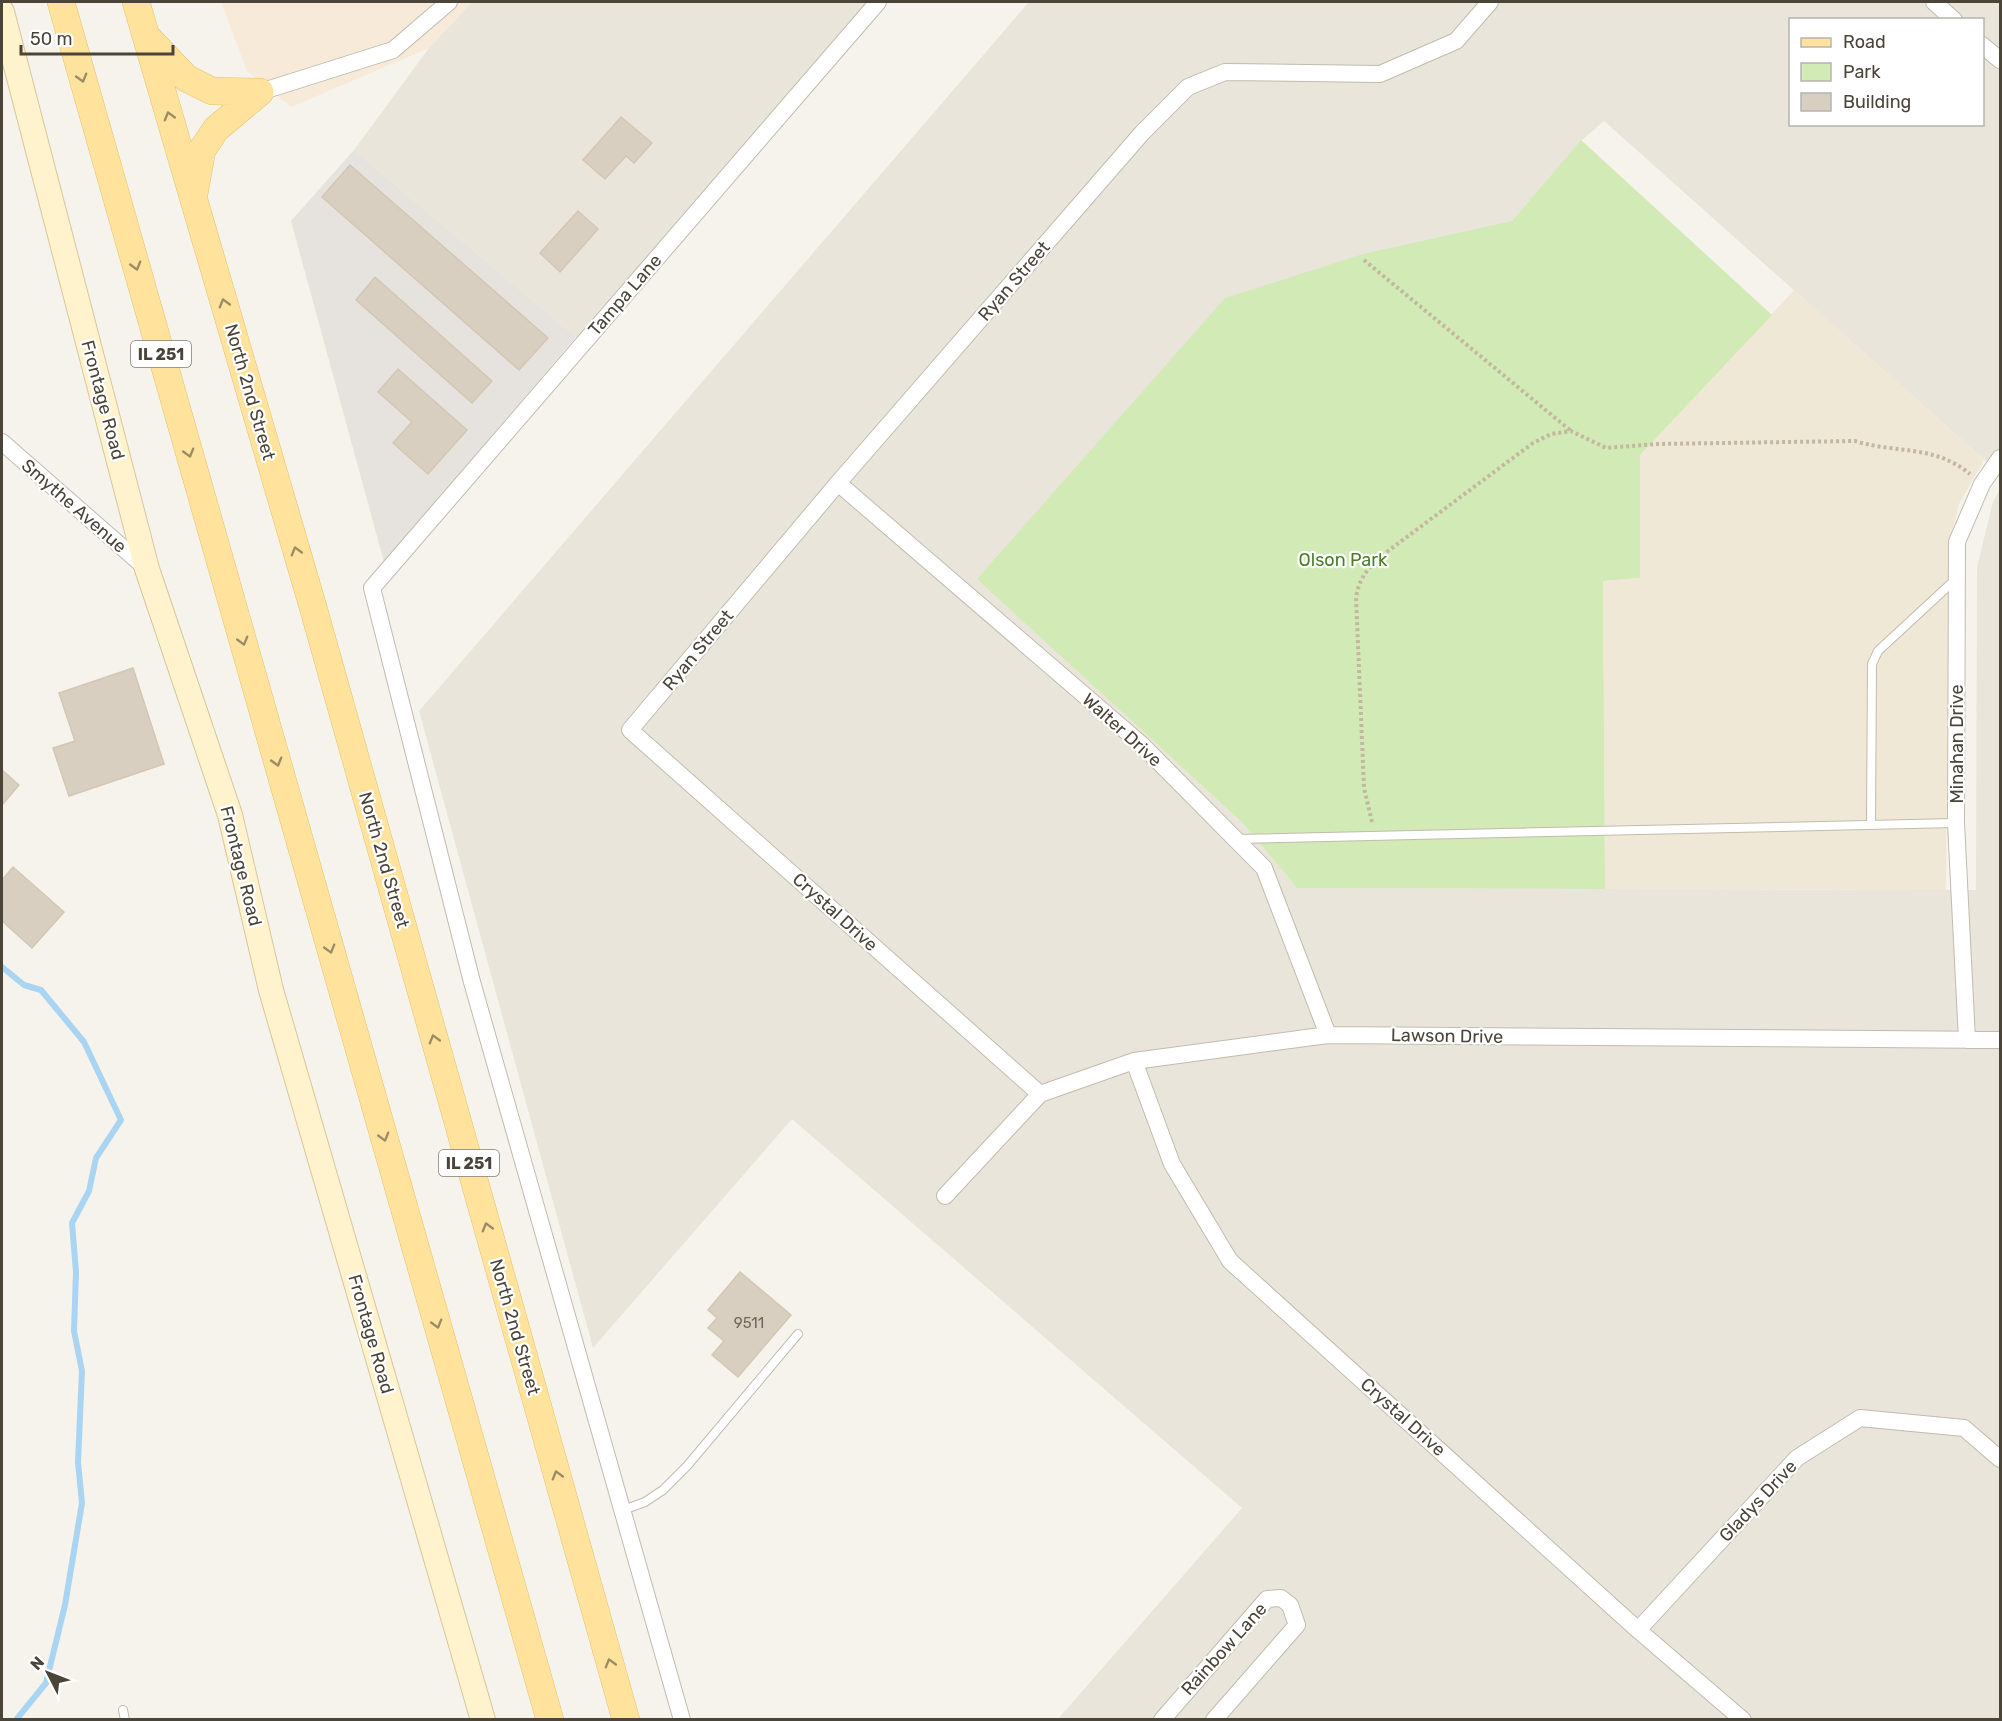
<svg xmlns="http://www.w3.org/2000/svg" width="2002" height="1721" viewBox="0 0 2002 1721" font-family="Rubik,sans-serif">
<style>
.residential{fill:#eae5da;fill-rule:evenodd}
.commercial{fill:#f7ead8}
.industrial{fill:#e6e2dd}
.education{fill:#efe8d6}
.green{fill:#d2eab5}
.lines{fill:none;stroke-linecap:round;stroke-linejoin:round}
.stream{stroke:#a9d4f2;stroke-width:6}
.building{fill:#d8cfc1;stroke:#d3c7b4;stroke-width:1.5}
.lane-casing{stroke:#c2bbae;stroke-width:10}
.street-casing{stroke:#c2bbae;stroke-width:18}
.secondary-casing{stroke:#d6c79b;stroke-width:26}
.primary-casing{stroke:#e6c16a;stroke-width:28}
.path{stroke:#c4b79f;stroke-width:4;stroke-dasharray:3 3;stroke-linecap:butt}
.lane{stroke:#fff;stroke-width:8}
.street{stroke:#fff;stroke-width:16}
.secondary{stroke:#fff3cd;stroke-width:24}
.primary{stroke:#ffe39c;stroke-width:27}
.oneway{stroke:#9c8c66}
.labels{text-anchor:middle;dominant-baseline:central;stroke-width:4.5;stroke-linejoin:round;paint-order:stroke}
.number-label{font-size:15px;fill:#6e675b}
.shield{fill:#fff;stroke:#817c74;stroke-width:1.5}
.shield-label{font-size:16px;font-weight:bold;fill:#4b4439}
.street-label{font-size:18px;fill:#4b4439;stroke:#fff}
.park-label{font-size:18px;fill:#4a7f2a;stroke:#fff}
</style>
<rect width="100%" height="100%" fill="#f6f3ec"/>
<path class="residential" d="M472,2h416l-296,344 -16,-9 -222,-187 75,-102z
M1029,2h971v472l-396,-353 -23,20 -69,80 -270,601 55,66 679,2 1,-323 16,-65 7,-13v1230h-942l184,-211 -450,-389 -199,229 -174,-637zM1790,20h192v104h-192z"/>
<path class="commercial" d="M221,2h251l-43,46 -138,59 -44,-36z"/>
<path class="industrial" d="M354,150l222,187 -192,225 -93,-341z"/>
<path class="education" d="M1794,290l190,170 -25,44 -10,42 -3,344 -341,-1 -2,-308 37,-3v-123z"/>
<path class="green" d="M1581,140l191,175 -132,140v123l-37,3 2,308 -308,-1 -55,-66 -265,-243 248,-281 138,-44 149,-33z"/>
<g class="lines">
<path class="stream" d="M2,967l22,18 17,5 43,52 37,78 -25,38 -7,33 -17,32 4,49 -2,59 8,40 -4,91 4,41 -17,102 -19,78 -30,37"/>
</g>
<path class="building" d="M621,117l31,26 -18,20 -8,-7 -21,23 -22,-19z
M350,165l198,173 -29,32 -197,-173z
M578,211l20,18 -38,43 -20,-19z
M375,277l117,104 -20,22 -116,-103z
M398,369l69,61 -39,44 -35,-31 19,-21 -34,-30z
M133,668l31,96 -95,32 -16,-48 22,-7 -16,-48z
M2,770l17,15 -17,20z
M13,867l51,45 -32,36 -30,-27v-41z
M740,1272l51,43 -53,62 -26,-22 12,-14 -16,-13 9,-10 -9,-8z"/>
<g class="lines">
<defs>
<path id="lane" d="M1871,825l1,-161 6,-13 79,-73
M1236,839l720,-16
M623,1510l22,-8 18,-12 24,-24 111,-132
M123,1710l2,10"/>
<path id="street" d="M1934,2l20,18
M1982,45l18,15
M260,92l133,-42 56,-48
M2,442l145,127
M838,483l303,261 123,124 64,167
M1967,1040l-11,-217 1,-281 25,-58 18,-26
M1134,1061l38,103 58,97 408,369 105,90
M1040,1094l-410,-364 208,-247 304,-350 46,-46 37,-15 155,2 76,-33 34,-39
M945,1196l95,-102 94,-33 194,-26 672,5
M1638,1630l159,-172 63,-40 104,10 36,31
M682,1720l-210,-738 -100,-394 506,-586
M1162,1720l105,-121 14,-1 9,7 7,20 -83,95"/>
<path id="secondary" d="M2,12l145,557 83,246 41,175 212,730"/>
<path id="primary" d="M61,2l489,1718
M136,2l177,605 313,1113
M149,39l37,39 26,13 48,1
M194,194l8,-44 14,-21 44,-37"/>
</defs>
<use href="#lane" class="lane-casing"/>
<use href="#street" class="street-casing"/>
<use href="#secondary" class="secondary-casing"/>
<use href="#primary" class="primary-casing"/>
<path class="path" d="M1364,260l207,171
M1372,822l-8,-34 -8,-191c4,-23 15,-32 32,-46l145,-108 18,-9 20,-3 35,17 50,-4 199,-3c42,13 78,3 115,33"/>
<use href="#lane" class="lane"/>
<use href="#street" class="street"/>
<use href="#secondary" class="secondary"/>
<use href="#primary" class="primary"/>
</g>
<defs><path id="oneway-chevron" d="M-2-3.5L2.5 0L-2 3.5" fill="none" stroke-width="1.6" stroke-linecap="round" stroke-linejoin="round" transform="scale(1.5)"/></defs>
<g class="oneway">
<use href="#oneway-chevron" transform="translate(82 78) rotate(74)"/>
<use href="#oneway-chevron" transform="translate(169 116) rotate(-106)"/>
<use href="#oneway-chevron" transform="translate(136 266) rotate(74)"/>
<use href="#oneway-chevron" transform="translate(224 303) rotate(-106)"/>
<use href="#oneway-chevron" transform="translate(189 453) rotate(74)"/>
<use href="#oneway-chevron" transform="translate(296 551) rotate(-106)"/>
<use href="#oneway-chevron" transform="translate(243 641) rotate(74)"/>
<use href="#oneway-chevron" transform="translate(277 762) rotate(74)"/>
<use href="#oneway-chevron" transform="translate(330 949) rotate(74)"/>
<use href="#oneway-chevron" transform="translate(434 1039) rotate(-106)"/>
<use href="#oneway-chevron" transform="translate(384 1137) rotate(74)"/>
<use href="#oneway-chevron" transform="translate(487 1227) rotate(-106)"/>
<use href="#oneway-chevron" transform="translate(437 1324) rotate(74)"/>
<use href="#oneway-chevron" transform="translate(557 1475) rotate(-106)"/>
<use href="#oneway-chevron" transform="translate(610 1663) rotate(-106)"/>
</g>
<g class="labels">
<g class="number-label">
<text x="749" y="1323">9511</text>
</g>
<g class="shield">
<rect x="131" y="341" width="60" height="26" rx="4.5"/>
<rect x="439" y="1150" width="60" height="26" rx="4.5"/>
</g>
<g class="shield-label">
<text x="161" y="354">IL 251</text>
<text x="469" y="1163">IL 251</text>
</g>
<g class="street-label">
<text transform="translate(1014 281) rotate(-49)">Ryan Street</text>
<text transform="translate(625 295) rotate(-49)">Tampa Lane</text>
<text transform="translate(250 392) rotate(74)">North 2nd Street</text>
<text transform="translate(103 400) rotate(75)">Frontage Road</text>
<text transform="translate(74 506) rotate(41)">Smythe Avenue</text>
<text transform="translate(698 650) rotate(-50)">Ryan Street</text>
<text transform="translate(1122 730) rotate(42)">Walter Drive</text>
<text transform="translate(1957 744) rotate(-90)">Minahan Drive</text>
<text transform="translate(384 860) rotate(74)">North 2nd Street</text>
<text transform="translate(241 866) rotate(76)">Frontage Road</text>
<text transform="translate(835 912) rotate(42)">Crystal Drive</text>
<text transform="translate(1447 1036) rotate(1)">Lawson Drive</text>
<text transform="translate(515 1327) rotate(74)">North 2nd Street</text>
<text transform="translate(371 1334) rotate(74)">Frontage Road</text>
<text transform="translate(1403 1417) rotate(42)">Crystal Drive</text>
<text transform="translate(1758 1501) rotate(-47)">Gladys Drive</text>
<text transform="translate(1224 1649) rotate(-48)">Rainbow Lane</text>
</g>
<g class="park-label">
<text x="1343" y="560">Olson Park</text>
</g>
</g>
<rect width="2002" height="1721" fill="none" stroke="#4b4439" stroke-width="6"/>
<rect x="1789" y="18" width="195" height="108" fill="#ffffff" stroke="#b7b4b0" stroke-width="1.5"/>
<rect x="1801" y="38" width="30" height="9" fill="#ffe39c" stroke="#b7b4b0" stroke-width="1.5"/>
<text x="1843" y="48" font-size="18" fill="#4b4439">Road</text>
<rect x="1801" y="63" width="30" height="18" fill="#d2eab5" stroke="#b7b4b0" stroke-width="1.5"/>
<text x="1843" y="78" font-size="18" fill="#4b4439">Park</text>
<rect x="1801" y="93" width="30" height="18" fill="#d8cfc1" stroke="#b7b4b0" stroke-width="1.5"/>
<text x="1843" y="108" font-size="18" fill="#4b4439">Building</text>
<g transform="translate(48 1673) rotate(312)" stroke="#ffffff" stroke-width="4.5" paint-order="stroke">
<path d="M0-4.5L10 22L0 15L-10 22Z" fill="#4b4439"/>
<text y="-9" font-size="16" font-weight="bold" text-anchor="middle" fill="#4b4439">N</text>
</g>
<path d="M21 45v9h152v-9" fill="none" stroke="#4b4439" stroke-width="3"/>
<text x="30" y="45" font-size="18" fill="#4b4439" stroke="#ffffff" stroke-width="4.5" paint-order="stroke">50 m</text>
</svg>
